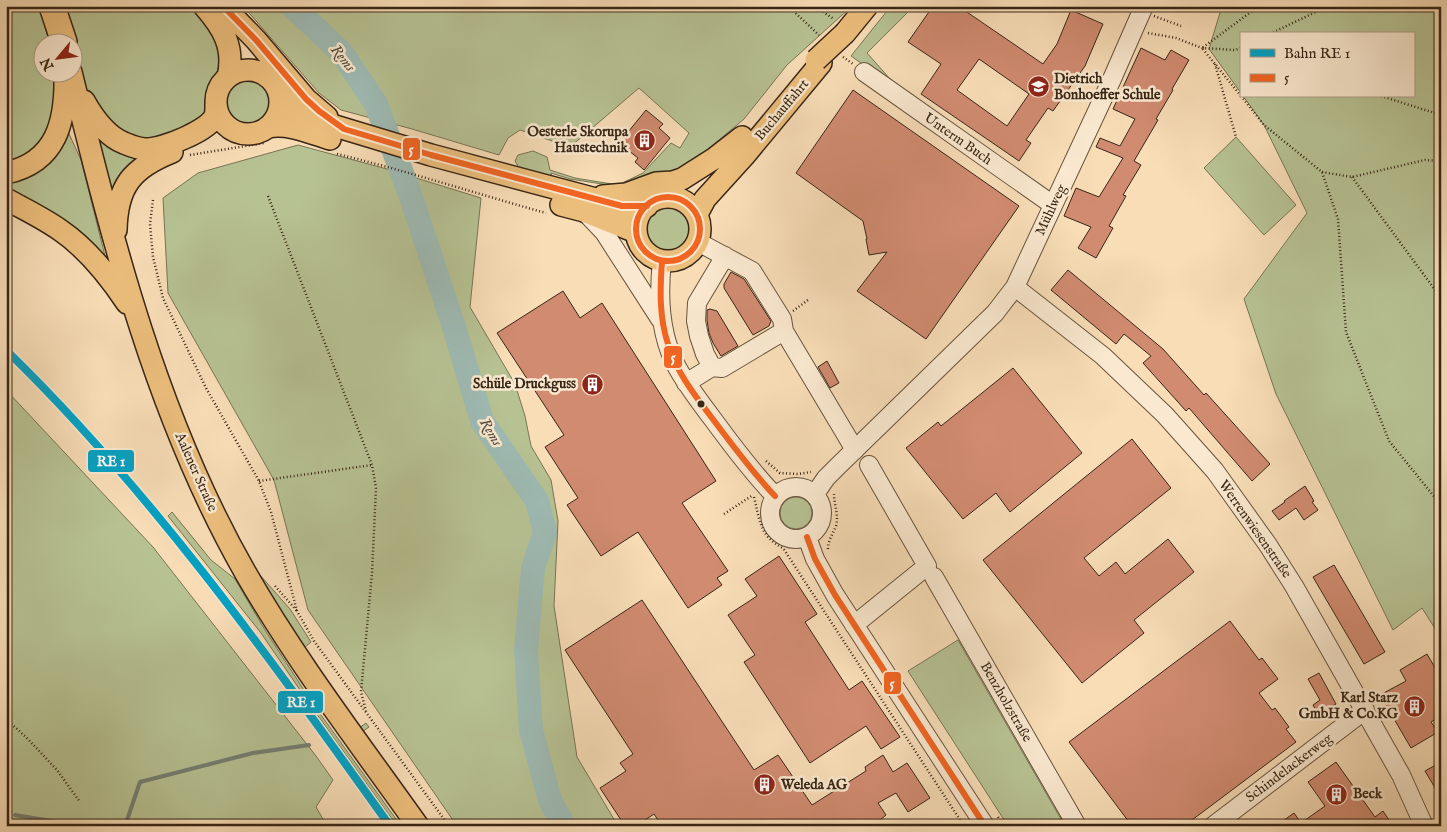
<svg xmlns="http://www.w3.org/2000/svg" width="1447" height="832" viewBox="0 0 1447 832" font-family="'IM FELL English',serif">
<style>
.green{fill:#b7c293;stroke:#787454}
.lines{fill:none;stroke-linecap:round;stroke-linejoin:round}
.stream{stroke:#757f75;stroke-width:4}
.river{stroke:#9ebbb4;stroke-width:24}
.building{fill:#d18b71;stroke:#382616;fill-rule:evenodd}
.minor-casing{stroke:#68543e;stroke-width:20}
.major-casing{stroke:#382616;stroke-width:24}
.highway-casing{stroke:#382616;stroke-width:28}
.path{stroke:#382616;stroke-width:2.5;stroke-dasharray:1 2.5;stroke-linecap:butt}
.minor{stroke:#fae9d0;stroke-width:18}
.major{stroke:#ecbe7c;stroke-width:21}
.highway{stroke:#ecbe7c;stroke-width:25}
.major-bridge-casing{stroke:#382616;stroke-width:24;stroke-linecap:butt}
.major-bridge{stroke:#ecbe7c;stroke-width:21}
.bus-1-casing{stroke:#fae9d0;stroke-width:10}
.bus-1{stroke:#f26522;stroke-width:6}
.rail-1-casing{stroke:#fae9d0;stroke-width:11}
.rail-1{stroke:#03a2c5;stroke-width:8}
.bus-dot{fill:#382616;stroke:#fae9d0;stroke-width:2}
.labels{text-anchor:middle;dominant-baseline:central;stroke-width:5;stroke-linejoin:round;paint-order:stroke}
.poi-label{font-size:14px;font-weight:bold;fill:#382616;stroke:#fae9d0;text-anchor:start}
.street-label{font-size:14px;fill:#382616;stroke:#fae9d0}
.water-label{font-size:15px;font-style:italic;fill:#524b3e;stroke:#fae9d0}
.line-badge{stroke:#fae9d0;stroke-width:2}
.badge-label{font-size:14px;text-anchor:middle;font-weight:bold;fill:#fff}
</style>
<rect width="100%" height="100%" fill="#f8ddb7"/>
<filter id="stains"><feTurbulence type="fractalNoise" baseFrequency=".004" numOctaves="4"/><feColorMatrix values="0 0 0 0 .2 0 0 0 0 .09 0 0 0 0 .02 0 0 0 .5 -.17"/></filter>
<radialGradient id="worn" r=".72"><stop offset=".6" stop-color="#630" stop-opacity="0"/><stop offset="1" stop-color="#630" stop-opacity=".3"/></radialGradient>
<path class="green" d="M6,6h34l9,36h-7v30l15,1 -6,61 -28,24 -17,5z
M63,6h132l23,33 3,24 -12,26 -4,24 -10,14 -44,15 -35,-11 -26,-32 -11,-32z
M243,6h609l-65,59 -43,54 -58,49 -65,19 -51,-8 -19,-6 1,4 -33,-9 -4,-7 3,-6 15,-4 14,6 3,13 25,8 43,7 25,-12 28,-30 9,5 9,-15 -50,-45 -69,59 -50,-17 -12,8 -9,17 -87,-26 -71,-19 -22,-17z
M891,6h23l-47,47 24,27 -2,3 -38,-27z
M1222,6h219v632l-19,-30 -29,22 -117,-236 -32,-95 63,-86 -43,-88 -21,-29h170v-62h-172v59l-32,-44z
M223 102a25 25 0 1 1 50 0a25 25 0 1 1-50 0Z
M65,125l16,35 27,108 -102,-75v-17z
M91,129l53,27 -30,40 -10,-14z
M1236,137l60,68 -32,30 -60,-67z
M298,145l89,24 94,29 -11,109 45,77 10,32 6,30 20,34 7,41 -4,85 23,151 41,69h-161l-149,-216 -34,-130 -106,-187 -5,-95 35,-25z
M646 230a24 24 0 1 1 48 0a24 24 0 1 1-48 0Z
M6,390l147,157 163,209 17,24 -17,27 11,19h-321z
M780 513a16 16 0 1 1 32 0a16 16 0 1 1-32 0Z
M172,512l39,48 24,19 30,51 48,74 88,122h-4l-86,-120 -50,-73 -93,-117z
M244,557l46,52 21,33 -7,6 55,80 7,-5 3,4 -7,5 70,94h-8l-68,-95z
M958,640l107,186h-57l-100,-155z"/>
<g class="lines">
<path class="stream" d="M15,815l67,11
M125,826l15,-44 113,-29 56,-8"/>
<path class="river" d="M292,6l50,47 34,51 34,90 44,133 28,94 55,80 8,31 -12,36 -7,82 5,80 19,70 14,26"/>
</g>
<path class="building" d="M933,6h25l85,58 14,-20 14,-34 32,14 -18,42 -32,45 -5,-3 -22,32 5,3 -12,18 -98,-67 20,-30 -33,-22zM979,59l50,35 -22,32 -50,-36z
M1141,48l24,12 6,-10 18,10 -17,29 1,1 -17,29 2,1 -24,41 7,4 -18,30 3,1 -17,30 4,2 -17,30 -18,-10 13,-21 -27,-11 12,-28 23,9 24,-39 -27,-11 4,-9 20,8 15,-27 -22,-10z
M853,90l166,116 -93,133 -69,-48 30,-39 -18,3 -3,-16h1l-4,-18 -67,-48z
M646,110l17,14 -4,4 11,10 -26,32 -9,-8 3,-4 -19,-15z
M1068,270l95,79 41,46 2,-2 64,71 -18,17 -63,-73 -3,3 -43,-48 8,-7 -27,-22 -8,10 -65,-54z
M731,272l13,7 27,42 -2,5 -16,9 -29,-47v-4z
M563,291l17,27 22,-15 114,178 -34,22 46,68 -11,7 5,7 -34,23 -50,-76 -37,24 -34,-51 11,-7 -33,-51 19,-12 -67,-102z
M710,309l7,2 21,35 -17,10 -8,-13 -4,-10 -2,-13v-10z
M827,361l12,22 -9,5 -12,-21z
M1013,368l69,85 -72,59 -14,-19 -33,26 -57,-71 32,-26 3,4z
M1132,439l39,49 -87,70 15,18 17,-14 9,12 43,-35 26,33 -60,48 10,13 -62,50 -99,-123z
M1305,486l9,15 -2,1 6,8 -14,10 -8,-12 -17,12 -7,-9 13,-9 -1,-1z
M779,556l38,58 -12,8 44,68 13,-9 38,56 -19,12 -15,-23 -56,37 -66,-101 11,-7 -27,-40 29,-19 -12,-17z
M1334,565l51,87 -21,12 -51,-87z
M642,600l112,170 24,-15 34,50 54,-34 -1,-4 18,-12 10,17 14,-9 23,35 -22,14 -12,-19 -18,10 8,12 -7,6 -2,5h-215l-8,-12 -18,12h-11l-25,-38 26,-17 -6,-8 13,-9 -68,-104z
M1230,621l29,39 3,-2 16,21 -19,14 13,17 3,-2 14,19 -3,2 10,13 -112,84h-52l-63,-84z
M1427,654l14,24v38l-10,6 7,10 -27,16 -31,-53 26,-14 -6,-11z
M1319,673l17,31 -18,10 -5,-9 7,-5 -12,-21z
M1336,762l39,55 8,-6 10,15h-117l18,-13 7,10 24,-17 -17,-24z
M1441,762v36l-16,-27z"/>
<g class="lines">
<defs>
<path id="minor" d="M864,72l189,133
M585,212l19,20 56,87
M698,242l54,29 30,48 2,12 71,119
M662,261c-4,36 -2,76 16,108 11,19 24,36 37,53 19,26 38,51 60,74
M1015,287l88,69 62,59 50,56 53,74 26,41 107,189 23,51
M712,367l-7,-13 -6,-18 -3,-15 1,-18 28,-47
M686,383l26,-16 10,1 62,-37
M770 513a26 26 0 1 1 52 0a26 26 0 1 1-52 0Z
M815,494l11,-16 11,-11 158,-154 20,-26 97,-208 32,-73
M807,537l8,22 20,36 150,231
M934,577l143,249
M854,625l73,-59 -58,-101
M1213,826l152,-116"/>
<path id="major" d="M204,6c19,22 31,41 24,71
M223,6l33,34 50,59 21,18
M845,33l22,-27
M216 102a32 32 0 1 1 64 0a32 32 0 1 1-64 0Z
M71,72c42,171 86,346 174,500 51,89 114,171 173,254
M280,96l8,8 10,8 14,7 119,36 191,51 10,1 15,-1
M84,101c9,16 22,35 40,42 7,3 15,6 22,6 16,0 63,-18 69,-33 1,-3 1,-9 1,-12
M268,127c21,-4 42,6 62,12
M6,173c51,-11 60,-52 59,-98
M603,196l23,-2 30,-11 17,-1 9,-3 33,-21 27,-21
M636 229a32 32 0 1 1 64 0a32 32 0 1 1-64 0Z
M6,199c18,10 37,19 54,31 28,19 49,46 67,73
M561,205l23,6 52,21
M697,214l8,-15 39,-43 77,-93
M116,230c1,-44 16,-62 56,-78"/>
<path id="highway" d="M52,6l12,36"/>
</defs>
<use href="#minor" class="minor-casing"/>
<use href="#major" class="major-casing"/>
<use href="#highway" class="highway-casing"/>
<path class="path" d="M788,6l31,29
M814,6l20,13
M1154,16l27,10
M1148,33l28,5 26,10 33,2 6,-2
M1270,34l58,-28
M843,57l10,7
M1215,64l21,73
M1241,96l23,29 58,47 16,47 8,113 43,109 52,64
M1241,96l-39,-48 57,-42
M1381,96l60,19
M337,154c71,17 140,40 209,59
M190,155l74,-12
M1322,172l30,5 73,-17 16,1
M1352,177l89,121
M268,196l104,269 4,23 -4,85 -11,119 5,19
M153,200l-3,24 3,33 10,41 43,90 53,93 12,31 26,99 17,30 135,185
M793,311l15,-11
M766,461l14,12 18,1 13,-2
M259,481l113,-16
M754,497c6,23 5,39 29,51l181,278
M724,514l29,-19
M828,549c0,-9 5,-15 8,-23 3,-11 -2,-21 -2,-32
M275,586l22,25
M6,719l22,20 29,31 23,32
M998,817l6,9"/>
<use href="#minor" class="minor"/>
<use href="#major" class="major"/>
<use href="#highway" class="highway"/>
<defs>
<path id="major-bridge" d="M816,60l29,-27"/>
</defs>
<use href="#major-bridge" class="major-bridge-casing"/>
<use href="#major-bridge" class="major-bridge"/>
<defs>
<path id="bus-1" d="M223,6l33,34 50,59 13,12 25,18 87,26 191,51h25
M636 229a32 32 0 1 1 64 0a32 32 0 1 1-64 0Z
M662,261c-2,28 -3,56 6,83 9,30 29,54 47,78 19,25 38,51 60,74
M807,537l8,22 20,36 150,231"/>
</defs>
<use href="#bus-1" class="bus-1-casing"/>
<use href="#bus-1" class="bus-1"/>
<defs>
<path id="rail-1" d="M6,350c147,143 265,310 384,476"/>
</defs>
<use href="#rail-1" class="rail-1-casing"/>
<use href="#rail-1" class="rail-1"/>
</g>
<defs>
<symbol id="school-disc" viewBox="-11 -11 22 22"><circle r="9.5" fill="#8f2418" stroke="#fae9d0"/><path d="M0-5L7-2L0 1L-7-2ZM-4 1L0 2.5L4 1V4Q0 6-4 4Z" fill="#fff"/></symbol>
<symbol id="building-disc" viewBox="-11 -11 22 22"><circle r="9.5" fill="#8f2418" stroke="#fae9d0"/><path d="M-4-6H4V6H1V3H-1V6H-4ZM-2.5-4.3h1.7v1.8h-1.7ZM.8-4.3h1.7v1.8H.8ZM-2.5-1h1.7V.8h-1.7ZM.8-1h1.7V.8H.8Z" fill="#fff"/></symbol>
</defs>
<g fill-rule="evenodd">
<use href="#school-disc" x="1026" y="74" width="25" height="25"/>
<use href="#building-disc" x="632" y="128" width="25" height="25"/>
<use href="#building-disc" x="580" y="372" width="25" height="25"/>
<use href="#building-disc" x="1402" y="694" width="25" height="25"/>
<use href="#building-disc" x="752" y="772" width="25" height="25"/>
<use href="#building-disc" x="1324" y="782" width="25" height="25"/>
</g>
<circle class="bus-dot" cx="701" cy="404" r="4.5"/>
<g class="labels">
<g class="poi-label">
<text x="1054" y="79">Dietrich<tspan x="1054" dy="16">Bonhoeffer Schule</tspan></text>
<text x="628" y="132" text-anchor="end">Oesterle Skorupa<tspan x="628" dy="16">Haustechnik</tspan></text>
<text x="576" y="384" text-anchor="end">Schüle Druckguss</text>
<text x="1398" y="698" text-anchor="end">Karl Starz<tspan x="1398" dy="16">GmbH &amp; Co.KG</tspan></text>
<text x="781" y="785">Weleda AG</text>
<text x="1353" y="794">Beck</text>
</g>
<g class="street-label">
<text transform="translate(782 110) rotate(-50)">Buchauffahrt</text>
<text transform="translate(958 139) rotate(35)">Unterm Buch</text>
<text transform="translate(1051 210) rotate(-65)">Mühlweg</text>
<text transform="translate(196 472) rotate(66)">Aalener Straße</text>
<text transform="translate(1255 529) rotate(55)">Werrenwiesenstraße</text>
<text transform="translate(1006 702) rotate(60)">Benzholzstraße</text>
<text transform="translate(1289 768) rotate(-37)">Schindelackerweg</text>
</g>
<g class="water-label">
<text transform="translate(343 58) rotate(51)">Rems</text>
<text transform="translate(491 432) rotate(59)">Rems</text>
</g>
</g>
<g class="line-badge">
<rect x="402" y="137" width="19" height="24" rx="5" fill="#f26522"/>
<rect x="663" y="345" width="20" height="24" rx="5" fill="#f26522"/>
<rect x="87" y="449" width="48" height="24" rx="5" fill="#03a2c5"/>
<rect x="883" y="671" width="19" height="24" rx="5" fill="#f26522"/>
<rect x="277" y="690" width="47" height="24" rx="5" fill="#03a2c5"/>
</g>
<g class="badge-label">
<text x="411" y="154">5</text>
<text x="673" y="362">5</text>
<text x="111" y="466">RE 1</text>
<text x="892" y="688">5</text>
<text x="301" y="707">RE 1</text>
</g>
<rect width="1447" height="832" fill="none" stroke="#f8ddb7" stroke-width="25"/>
<rect x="8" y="8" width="1432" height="817" fill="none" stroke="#382616" stroke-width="2.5"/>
<rect x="12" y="12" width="1422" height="807" fill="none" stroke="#382616"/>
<rect x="1240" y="32" width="175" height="65" fill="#fae9d0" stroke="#ac9b86"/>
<rect x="1250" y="49" width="25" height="8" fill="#03a2c5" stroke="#ac9b86"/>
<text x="1284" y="58" font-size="15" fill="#382616">Bahn RE 1</text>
<rect x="1250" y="74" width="25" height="8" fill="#f26522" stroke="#ac9b86"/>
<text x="1284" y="82" font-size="15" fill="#382616">5</text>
<g transform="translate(58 58) rotate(241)"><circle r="24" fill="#fae9d0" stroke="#ac9b86"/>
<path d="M0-4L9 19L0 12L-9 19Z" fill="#8f2418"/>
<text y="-8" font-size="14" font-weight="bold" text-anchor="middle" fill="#382616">N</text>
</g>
<rect width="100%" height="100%" filter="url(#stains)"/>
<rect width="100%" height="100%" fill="url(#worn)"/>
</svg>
